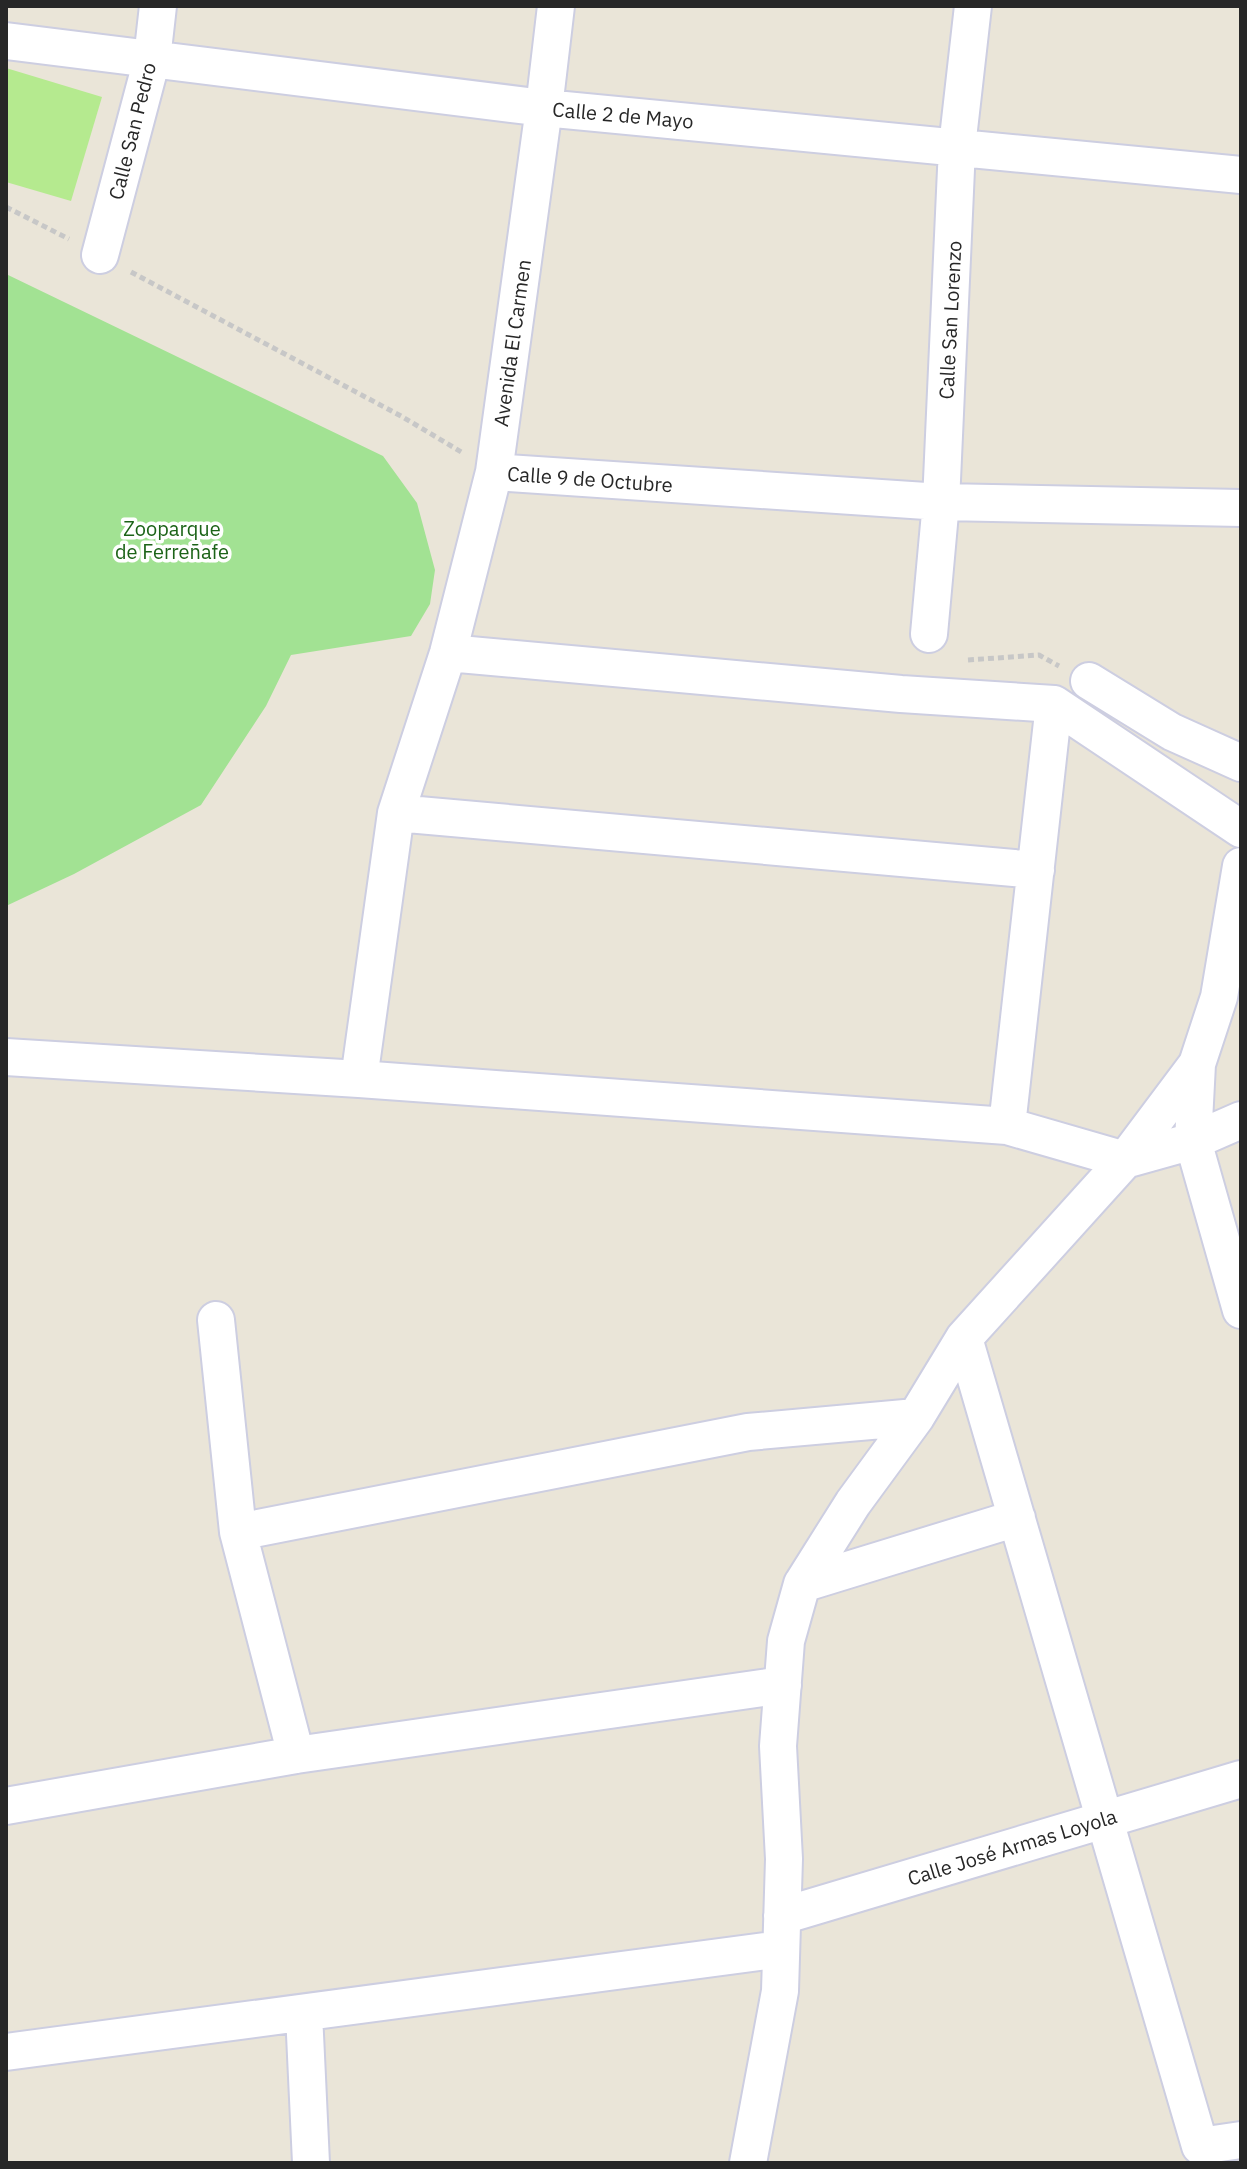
<svg xmlns="http://www.w3.org/2000/svg" width="1247" height="2169" viewBox="0 0 1247 2169" font-family="'IBM Plex Sans',sans-serif">
<style>
.green{fill:#a2e293}
.pitch{fill:#b5ea8f}
.lines{fill:none;stroke-linecap:round;stroke-linejoin:round}
.minor-casing{stroke:#cdcee1;stroke-width:40}
.path{stroke:#c7c7c7;stroke-width:5;stroke-dasharray:6 4;stroke-linecap:butt}
.minor{stroke:#fff;stroke-width:36}
.labels{text-anchor:middle;dominant-baseline:central;stroke-width:7;stroke-linejoin:round;paint-order:stroke}
.street-label{font-size:20px;fill:#272727;stroke:#fff}
.park-label{font-size:20px;fill:#1c6318;stroke:#fff}
</style>
<rect width="100%" height="100%" fill="#eae5d8"/>
<path class="green" d="M6,274l377,182 34,47 18,67 -5,34 -19,32 -120,19 -25,51 -65,99 -127,69 -68,32z"/>
<path class="pitch" d="M6,68l96,29 -31,104 -65,-19z"/>
<g class="lines">
<defs>
<path id="minor" d="M6,41l538,67 697,67
M100,255l52,-196 6,-53
M494,472l447,30 300,6
M929,634l12,-132 16,-355 16,-141
M448,653l453,41 153,10 187,125
M1089,681l83,51 69,31
M396,813l640,57
M1241,866l-22,131 -22,67 -4,77 48,169
M6,1057l353,22 648,47 118,34 72,-96
M359,1079l37,-266 52,-160 46,-181 50,-364 12,-102
M1007,1126l47,-422
M216,1320l22,212 510,-100 168,-15
M964,1338l236,808 41,-6
M238,1532l58,223
M802,1584l215,-66
M6,1806l290,-51 487,-70
M782,1916l459,-137
M304,2013l7,150
M6,2052l775,-103
M748,2163l32,-172 4,-132 -6,-113 8,-105 16,-57 51,-81 63,-86 48,-79 161,-178 68,-19 48,-21"/>
</defs>
<use href="#minor" class="minor-casing"/>
<path class="path" d="M6,207l63,32
M131,272l270,144 62,37
M968,660l71,-5 20,11"/>
<use href="#minor" class="minor"/>
</g>
<g class="labels">
<g class="street-label">
<text transform="translate(623 115) rotate(5)">Calle 2 de Mayo</text>
<text transform="translate(132 131) rotate(-76)">Calle San Pedro</text>
<text transform="translate(950 320) rotate(-87)">Calle San Lorenzo</text>
<text transform="translate(512 343) rotate(-82)">Avenida El Carmen</text>
<text transform="translate(590 479) rotate(4)">Calle 9 de Octubre</text>
<text transform="translate(1012 1847) rotate(-17)">Calle José Armas Loyola</text>
</g>
<g class="park-label">
<text x="172" y="528">Zooparque<tspan x="172" dy="23">de Ferreñafe</tspan></text>
</g>
</g>
<rect width="1247" height="2169" fill="none" stroke="#272727" stroke-width="16"/>
</svg>
